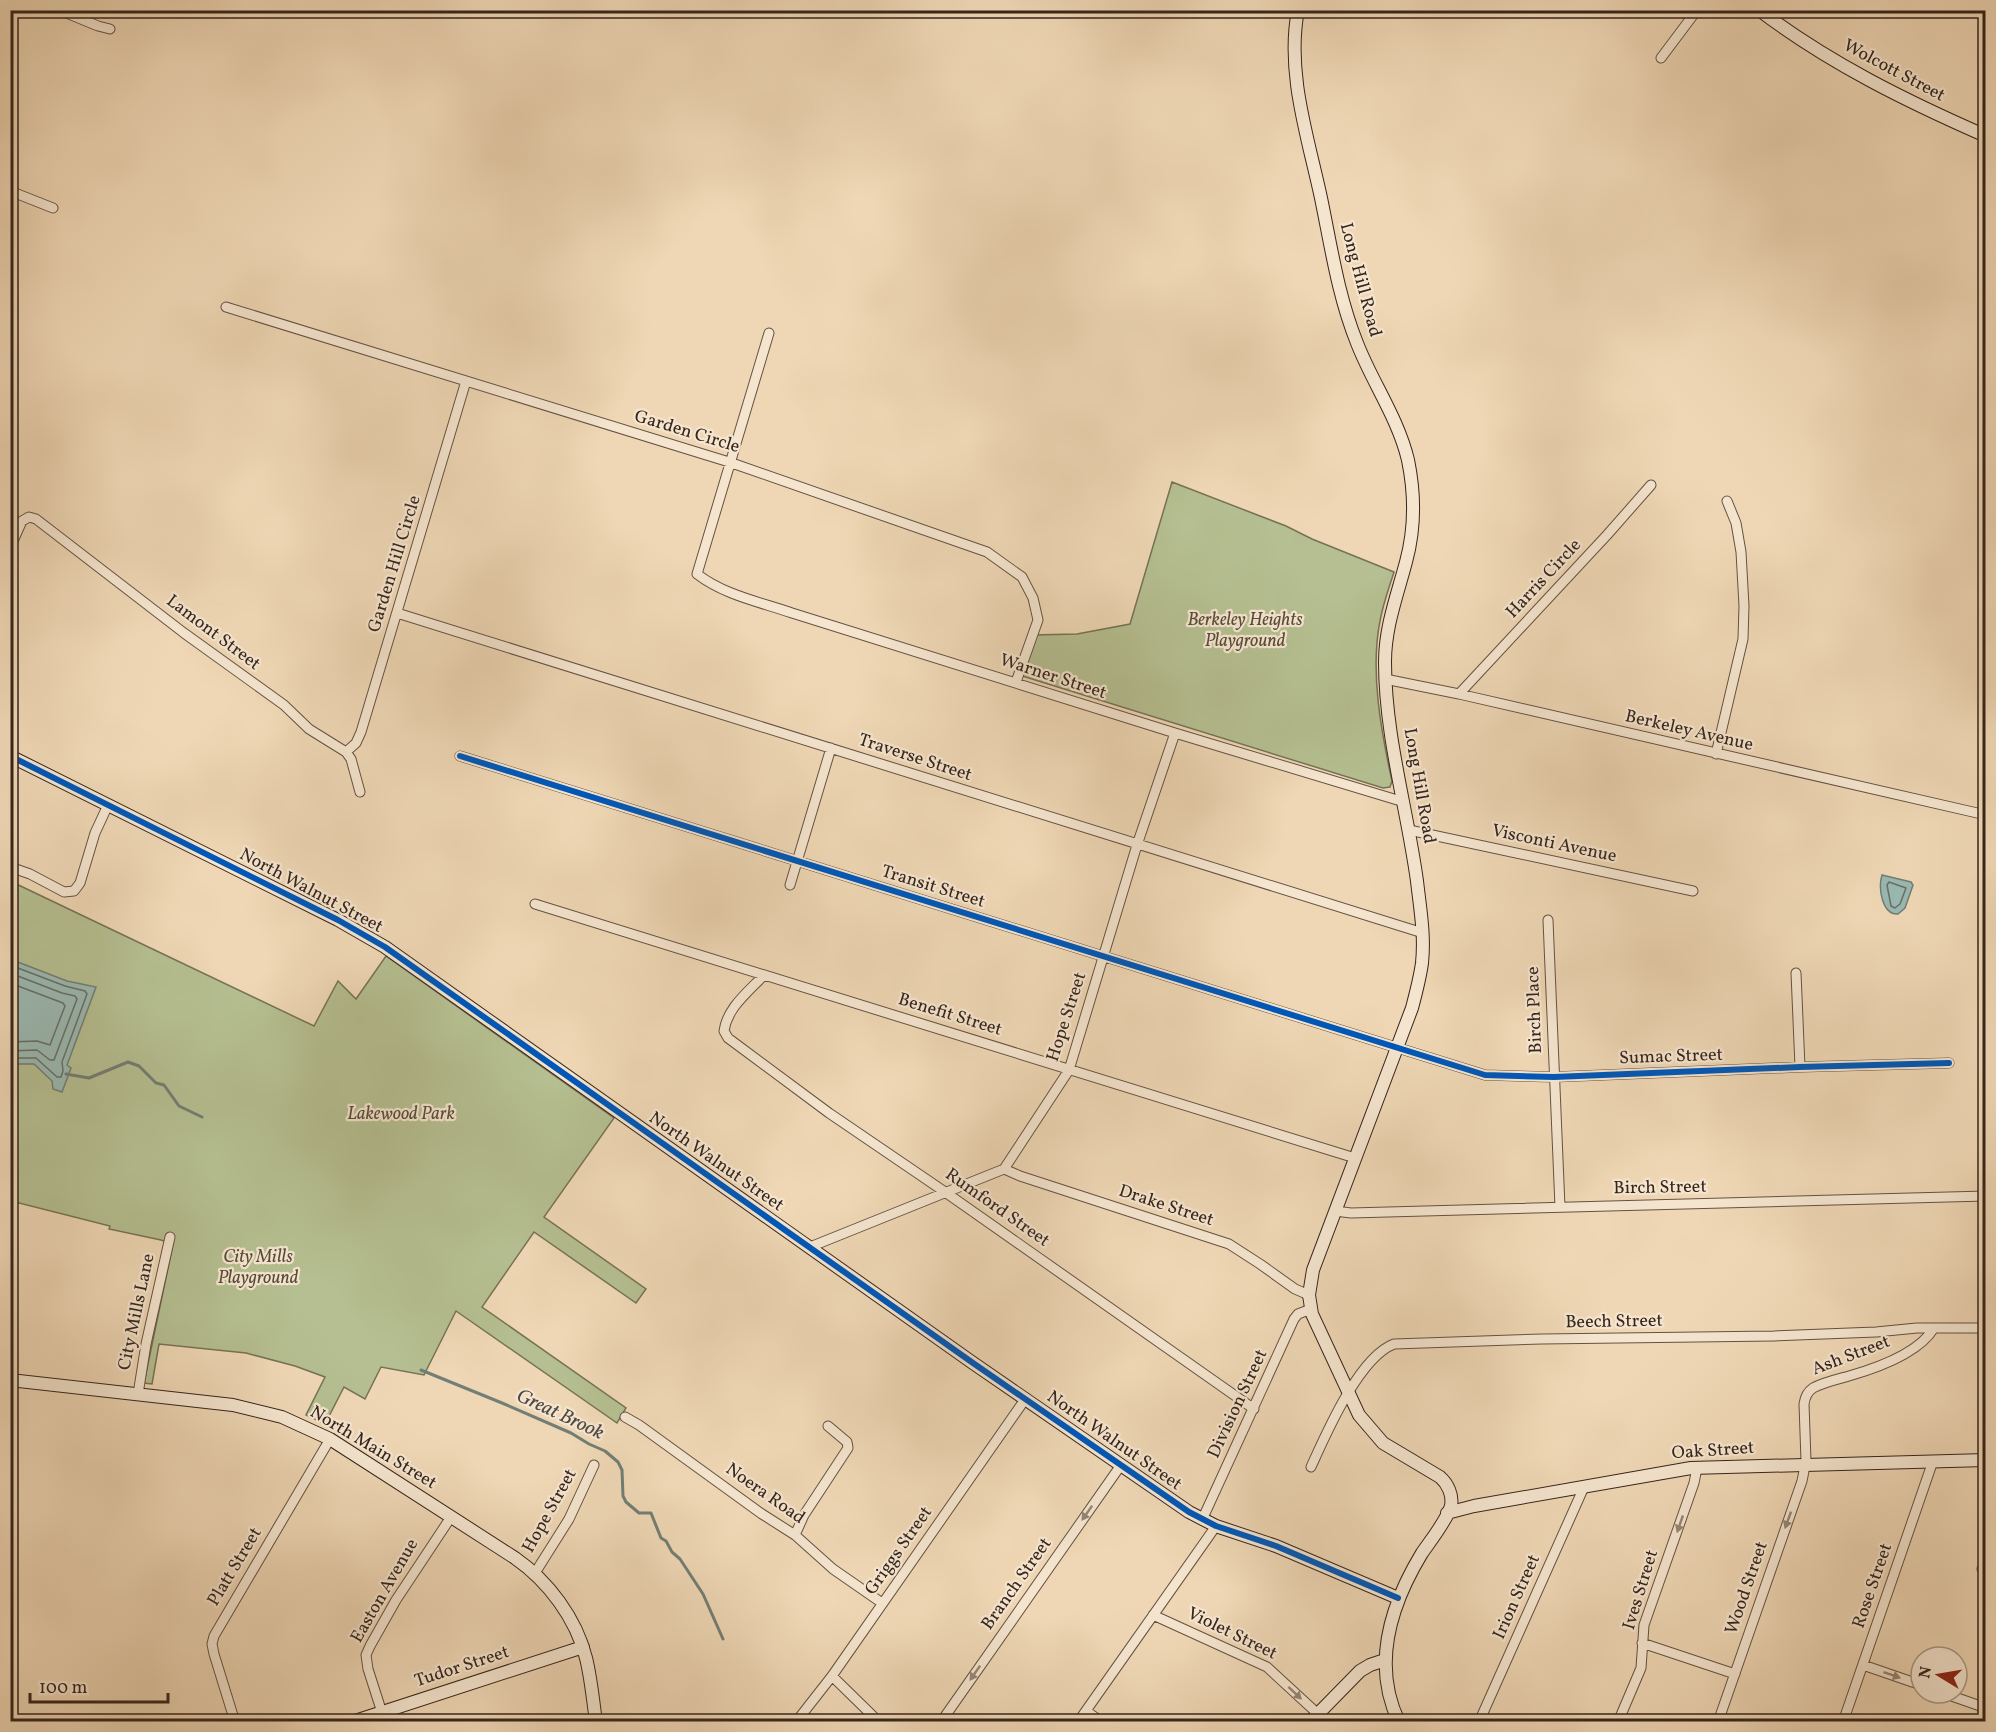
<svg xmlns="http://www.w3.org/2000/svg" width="1996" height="1732" viewBox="0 0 1996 1732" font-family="Vollkorn,serif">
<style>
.green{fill:#b5bf91;stroke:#767256;stroke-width:1.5}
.water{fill:#9ab9b2;stroke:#727e76;stroke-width:1.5}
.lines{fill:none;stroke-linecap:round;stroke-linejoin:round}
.shore{stroke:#686f67;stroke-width:1.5}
.stream{stroke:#727e76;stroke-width:3}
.street-casing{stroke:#645242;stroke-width:11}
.secondary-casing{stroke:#36251c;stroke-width:14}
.street{stroke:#f5e5cf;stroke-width:9}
.secondary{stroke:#f5e5cf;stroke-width:12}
.cycleway-casing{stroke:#f5e5cf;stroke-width:10}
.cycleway{stroke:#0057b8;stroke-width:6}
.oneway{fill:#968576}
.labels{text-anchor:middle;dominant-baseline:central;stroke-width:4.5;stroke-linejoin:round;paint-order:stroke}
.street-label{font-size:18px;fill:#36251c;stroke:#f5e5cf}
.park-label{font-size:18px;font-style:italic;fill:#564c39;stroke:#f5e5cf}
.water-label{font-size:20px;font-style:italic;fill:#4f4a42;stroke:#f5e5cf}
</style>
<rect width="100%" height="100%" fill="#efd7b5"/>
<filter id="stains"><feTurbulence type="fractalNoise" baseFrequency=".00333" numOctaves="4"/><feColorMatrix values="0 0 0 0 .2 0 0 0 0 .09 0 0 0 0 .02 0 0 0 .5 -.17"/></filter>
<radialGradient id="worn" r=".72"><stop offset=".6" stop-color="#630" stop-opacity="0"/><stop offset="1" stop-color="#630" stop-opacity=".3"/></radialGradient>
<path class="green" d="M1172,482l114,44 26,13 82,33c-5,16 -11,32 -14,49 -10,50 1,110 12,160l-2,6 -7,1 -364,-113 13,-40 45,-1 53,-10z
M10,881l304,145 24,-45 18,18 30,-43 228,162 -70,99 102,72 -10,14 -102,-71 -52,75 144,101 -9,15 -161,-112 -32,64 -43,-8 -16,32 -21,-12 -19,37 -19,-9 19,-38 -30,-11 -49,-13 -87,-9 -7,40 -8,-1 29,-139 -12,-4 -52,-11 1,-3 -99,-25z"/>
<path class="water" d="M1882,875l29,7 2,3 -8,23 -7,6c-16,1 -20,-26 -16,-39z
M10,959l57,22 29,6 -29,78 4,3 -9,24 -9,-3 -1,-8 -18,-17h-23z"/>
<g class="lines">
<path class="shore" d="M1889,882l17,6 -6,16 -5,4 -4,-2 -4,-21z
M10,965l55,21 20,5 2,3 -25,68 1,9 -2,6h-4l-21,-19h-26
M10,973l52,20 13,3 2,3 -23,61h-4l-13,-10 -27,1
M10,983l53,20 2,3 -15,39 -13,-4 -27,1"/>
<path class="stream" d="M66,1074l23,4 39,-16 11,4 17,17 8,2 15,21 23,11
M421,1370l81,33 69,30 18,11 16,7 13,11 4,8 1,26 3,6 13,11h12l10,25 5,3 6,11 8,7 23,35 20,45"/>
<defs>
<path id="street" d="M59,10l39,16 12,3
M1661,58l36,-48
M10,191l43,17
M226,307l503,155 258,90 35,25 11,21 5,22 -22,62
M769,333l-72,241c27,21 63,28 95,39l383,120 229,69
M10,548l12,-27 7,-4 7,2 148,114 100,72 25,24 37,23 5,7 9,33
M397,613l1026,320
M1385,679l74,15 527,121
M1459,694l148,-159 44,-50
M346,752l10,-9 5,-11 105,-351
M1716,754l27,-115 1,-33 -3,-54 -5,-29 -9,-22
M460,756l1025,319 69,2 246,-10 149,-4
M1409,830l284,61
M10,867l20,7 34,18 10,-1 6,-8 15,-50 13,-28
M790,885l41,-137
M535,904l820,254
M1548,920l12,287
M1796,973l4,94
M764,975c-16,17 -37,33 -40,56l4,7 101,75 116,79 309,217
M1004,1169l16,7 209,68 31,20 35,25 14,6
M1335,1211l16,2 635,-17
M810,1247l194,-78 65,-99 68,-225 38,-112
M138,1394l8,-50 24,-107
M625,1417l14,8 123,89 33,21 38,34 49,34
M1311,1467c15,-33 48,-110 83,-123l148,-5 232,-3 102,-4 41,-4h69
M1202,1520l92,-201 4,-5 13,-5
M795,1535l9,-20 44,-67 -1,-6 -19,-16
M1982,1569l4,2
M535,1573l34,-54 25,-54
M1153,1615l114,52 51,47
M1642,1643l93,31
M1863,1665l58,20
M832,1676l47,46
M1943,1693l43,15
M1086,1711l16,11
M235,1722l-21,-68 -2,-10 2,-8 116,-197
M385,1722l-17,-53 -2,-14 4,-9 26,-46 55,-83
M796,1722l36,-46 194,-278
M941,1722l180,-257
M1078,1722l138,-196
M1479,1722l105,-235
M1618,1722l23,-54 3,-43 50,-142 3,-15
M1718,1722l84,-241 4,-20 -2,-57c1,-7 3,-12 9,-16 11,-6 25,-9 36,-12 28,-8 70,-23 85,-48
M1843,1722l90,-261"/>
<path id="secondary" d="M1298,10c-12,63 10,127 23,188 10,48 17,98 36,145 15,39 41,75 51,117 7,34 7,69 -2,102 -9,34 -21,65 -21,100 0,74 22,146 32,219 3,27 8,54 5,82 -2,15 -6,30 -10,45l-99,262 -4,25 3,19 47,101 24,28 57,34c8,7 13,18 11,29 -4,14 -20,34 -29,47 -31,51 -51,111 -23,169
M1759,10c70,53 147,91 227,126
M10,756l328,164 47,27 588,416 216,149 27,14 60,20 122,52
M10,1380l223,25 49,12 48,22 185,119c33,23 61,60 71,100 5,20 7,42 10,64
M1447,1513l27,-7 217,-38 295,-8
M352,1722l231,-75
M1310,1722l50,-51 10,-6 15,-5"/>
</defs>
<use href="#street" class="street-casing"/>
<use href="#secondary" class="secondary-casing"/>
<use href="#street" class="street"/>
<use href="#secondary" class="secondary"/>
<defs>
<path id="cycleway" d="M10,756l328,164 47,27 588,416 216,149 27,14 60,20 122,52
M460,756l1025,319 69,2 246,-10 149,-4"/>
</defs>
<use href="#cycleway" class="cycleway-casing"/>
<use href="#cycleway" class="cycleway"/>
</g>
<defs><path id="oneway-solid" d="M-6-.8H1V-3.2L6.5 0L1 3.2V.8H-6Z" transform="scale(1.5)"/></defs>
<g class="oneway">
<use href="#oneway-solid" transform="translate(1087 1513) rotate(125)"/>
<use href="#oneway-solid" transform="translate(1788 1520) rotate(110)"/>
<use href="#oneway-solid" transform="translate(1680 1524) rotate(109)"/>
<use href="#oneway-solid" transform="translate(975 1673) rotate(125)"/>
<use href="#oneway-solid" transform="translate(1892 1675) rotate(19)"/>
<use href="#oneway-solid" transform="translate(1295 1693) rotate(43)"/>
</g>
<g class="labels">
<g class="street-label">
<text transform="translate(1894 71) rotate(28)">Wolcott Street</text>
<text transform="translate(1360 280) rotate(75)">Long Hill Road</text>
<text transform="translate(687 432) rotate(17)">Garden Circle</text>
<text transform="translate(395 564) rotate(-73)">Garden Hill Circle</text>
<text transform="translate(1544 579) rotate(-47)">Harris Circle</text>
<text transform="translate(213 633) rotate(37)">Lamont Street</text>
<text transform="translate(1053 677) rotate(18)">Warner Street</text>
<text transform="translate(1689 731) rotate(13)">Berkeley Avenue</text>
<text transform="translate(915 758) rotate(18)">Traverse Street</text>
<text transform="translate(1419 786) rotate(80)">Long Hill Road</text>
<text transform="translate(1554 844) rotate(12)">Visconti Avenue</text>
<text transform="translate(933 887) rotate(17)">Transit Street</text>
<text transform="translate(311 891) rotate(28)">North Walnut Street</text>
<text transform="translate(1535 1010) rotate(-92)">Birch Place</text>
<text transform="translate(950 1015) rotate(17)">Benefit Street</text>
<text transform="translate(1067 1017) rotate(-72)">Hope Street</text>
<text transform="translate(1671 1057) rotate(-2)">Sumac Street</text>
<text transform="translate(716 1162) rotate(35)">North Walnut Street</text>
<text transform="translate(1660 1188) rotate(-1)">Birch Street</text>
<text transform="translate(1166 1206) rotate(18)">Drake Street</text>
<text transform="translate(997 1208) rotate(35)">Rumford Street</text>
<text transform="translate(137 1312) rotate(-78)">City Mills Lane</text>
<text transform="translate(1614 1322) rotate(-1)">Beech Street</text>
<text transform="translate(1851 1356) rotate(-21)">Ash Street</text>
<text transform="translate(1238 1404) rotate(-65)">Division Street</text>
<text transform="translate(1114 1441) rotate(35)">North Walnut Street</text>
<text transform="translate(373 1448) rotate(31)">North Main Street</text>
<text transform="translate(1713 1451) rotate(-4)">Oak Street</text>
<text transform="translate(765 1494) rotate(35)">Noera Road</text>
<text transform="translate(550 1511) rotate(-61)">Hope Street</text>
<text transform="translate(899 1551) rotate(-55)">Griggs Street</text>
<text transform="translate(235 1567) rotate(-59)">Platt Street</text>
<text transform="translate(1017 1584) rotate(-55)">Branch Street</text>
<text transform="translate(1873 1586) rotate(-71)">Rose Street</text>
<text transform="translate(1747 1588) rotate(-71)">Wood Street</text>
<text transform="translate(1641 1590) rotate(-73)">Ives Street</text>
<text transform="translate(385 1591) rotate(-60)">Easton Avenue</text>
<text transform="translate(1517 1597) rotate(-66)">Irion Street</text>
<text transform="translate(1232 1634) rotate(26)">Violet Street</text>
<text transform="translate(462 1667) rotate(-18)">Tudor Street</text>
</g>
<g class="park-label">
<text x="1245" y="620">Berkeley Heights<tspan x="1245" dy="21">Playground</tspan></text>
<text x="401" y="1114">Lakewood Park</text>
<text x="258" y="1257">City Mills<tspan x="258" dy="21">Playground</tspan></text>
</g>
<g class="water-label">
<text transform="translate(560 1415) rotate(25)">Great Brook</text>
</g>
</g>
<rect width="1996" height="1732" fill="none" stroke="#efd7b5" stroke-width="36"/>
<rect x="12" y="12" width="1972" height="1708" fill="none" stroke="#36251c" stroke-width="3"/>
<rect x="18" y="18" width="1960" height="1696" fill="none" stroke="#36251c" stroke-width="1.5"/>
<g transform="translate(1939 1675) rotate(281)"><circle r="28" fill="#f5e5cf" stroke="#a99887" stroke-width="1.5"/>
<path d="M0-4.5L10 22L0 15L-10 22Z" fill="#8f2418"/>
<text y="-9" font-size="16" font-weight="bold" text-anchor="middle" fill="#36251c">N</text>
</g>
<path d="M30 1693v9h138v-9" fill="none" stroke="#36251c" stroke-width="3"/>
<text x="39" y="1693" font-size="18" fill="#36251c" stroke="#f5e5cf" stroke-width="4.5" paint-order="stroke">100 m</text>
<rect width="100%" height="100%" filter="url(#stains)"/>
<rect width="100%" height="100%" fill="url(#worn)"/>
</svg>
